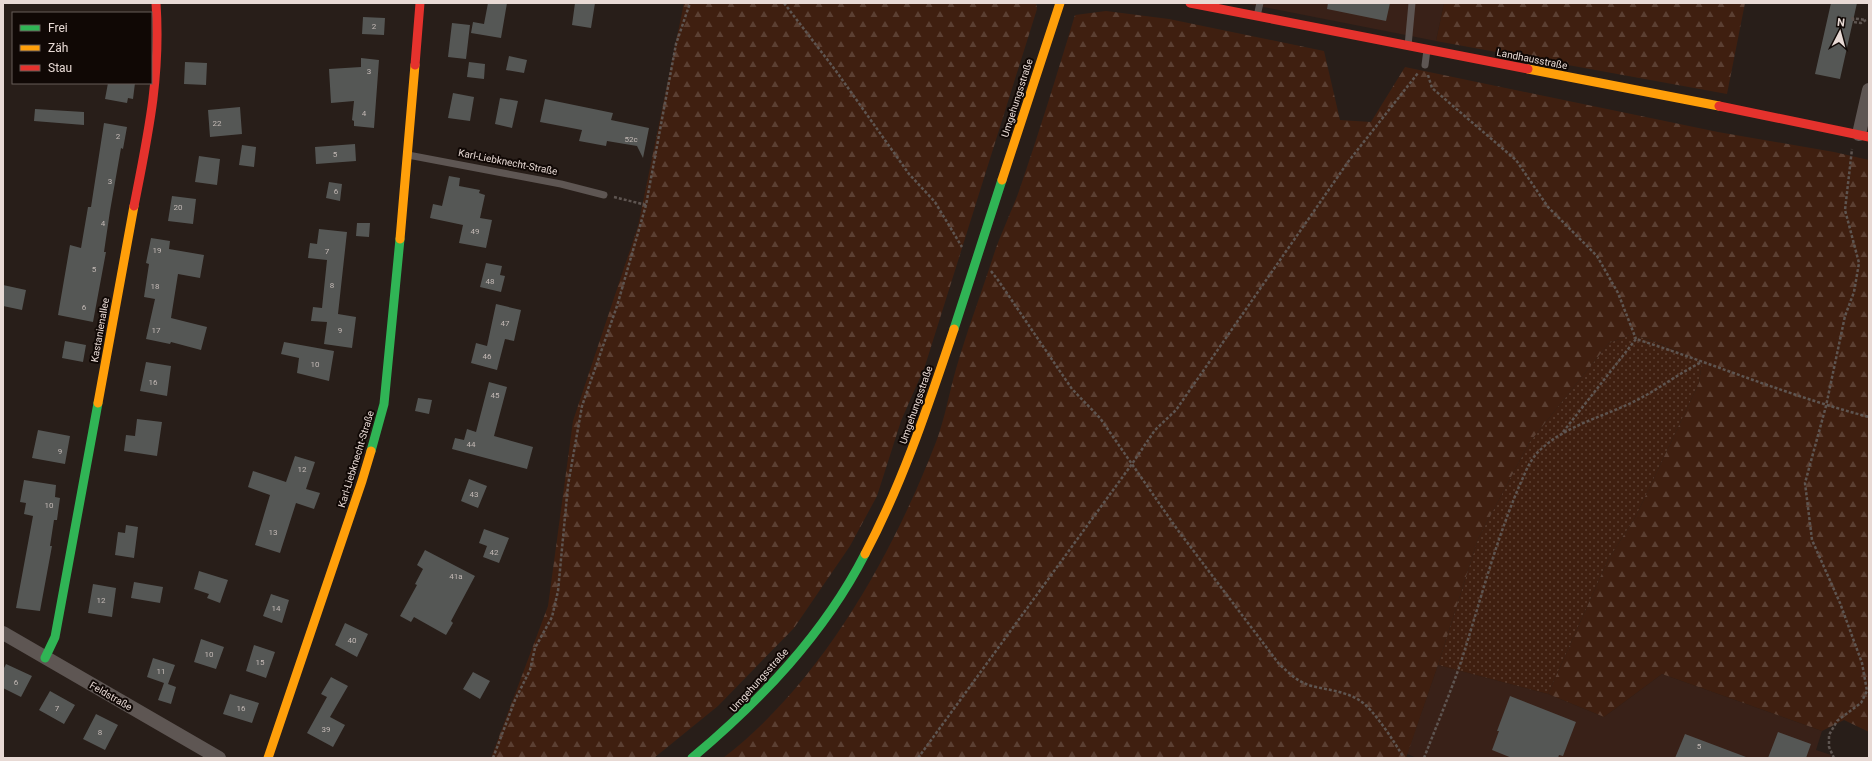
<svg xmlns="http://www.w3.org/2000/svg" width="1872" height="761" viewBox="0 0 1872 761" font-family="Roboto,sans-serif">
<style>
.built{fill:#392118}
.grass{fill:url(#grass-dots)}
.forest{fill:url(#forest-firs)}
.building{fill:#555755}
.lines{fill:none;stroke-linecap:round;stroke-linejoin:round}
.path{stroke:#5e5551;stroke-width:2.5;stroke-dasharray:3 2;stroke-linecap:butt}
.lane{stroke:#5e5653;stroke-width:7}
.street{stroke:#5e5653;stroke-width:14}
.fast{stroke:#30b455;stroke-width:9}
.slow{stroke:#ff9f0a;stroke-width:9}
.jam{stroke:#e5322d;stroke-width:9}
.labels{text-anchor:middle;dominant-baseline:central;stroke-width:4;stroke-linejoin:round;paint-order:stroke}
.number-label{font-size:8px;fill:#c3b9b5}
.street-label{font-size:10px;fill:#e8dad5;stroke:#100805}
</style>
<defs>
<pattern id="grass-dots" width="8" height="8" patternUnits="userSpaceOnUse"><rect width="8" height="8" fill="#3f1f10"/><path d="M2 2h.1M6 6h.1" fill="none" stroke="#5b3f32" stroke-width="1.8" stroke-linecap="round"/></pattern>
<pattern id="forest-firs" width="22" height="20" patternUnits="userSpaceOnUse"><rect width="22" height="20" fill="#3f1f10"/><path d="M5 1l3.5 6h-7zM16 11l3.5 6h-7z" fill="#5b3f32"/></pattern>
</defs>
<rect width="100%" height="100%" fill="#281e19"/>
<path class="built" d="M1243,3h201l-8,38z
M1438,665l110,29 56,23 58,-43 160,57 -6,19 15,5 -1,3h-413l-10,-4z"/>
<path class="grass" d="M1632,334l23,8 47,20 -3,21 -63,133 -28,44 -60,134 -110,-29 40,-126 51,-96 80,-100z"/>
<path class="forest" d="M684,3h352l1,6 -112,357 -24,55 -24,75 -27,50 -56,82 -76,78 -64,52h-163l57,-152 25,-185 65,-195z
M1444,3h301l-18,91 -291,-53z
M1106,11l63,8 155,32 16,69 31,2 34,-55 313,65 116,20 35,8v572l-25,-12 -22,11 -160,-57 -58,43 -56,-23 60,-134 28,-44 63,-133 3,-21 -46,-20 -24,-8 -23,9 -80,100 -51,96 -40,126 -32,93h-683c98,-75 169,-202 213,-316 9,-24 13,-49 20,-73 11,-38 25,-75 37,-112 7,-22 18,-44 26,-66 20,-58 38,-117 56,-176z"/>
<path class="building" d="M488,3h19l-6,35 -30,-5 2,-11 11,2z
M575,3h20l-4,25 -19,-3z
M1328,3h62l-4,18 -59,-12z
M1831,3h26l-17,76 -25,-5z
M363,17l22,1 -1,17 -22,-1z
M452,23l18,2 -4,34 -18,-2z
M509,56l18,4 -3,13 -18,-3z
M361,58l18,2 -5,68 -20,-2v-5l-2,-1 2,-19 -23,2 -2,-34 32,-2z
M185,62l22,1 -1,22 -22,-1z
M469,62l16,2 -1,15 -17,-2z
M108,83h27l-2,16 -5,-1 -1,5 -22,-4z
M453,93l21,4 -4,24 -22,-3z
M500,98l18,3 -6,27 -17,-4z
M545,99l68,14 -2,7 38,8 -6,30 -6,-12 -30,-5 -1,5 -27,-5 3,-11 -42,-8z
M240,107l2,27 -32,3 -2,-27z
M35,109l49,3v13l-50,-4z
M104,123l23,4 -4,22 -2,-1 -11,63 -6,41h2l-13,70 -35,-7 12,-70 11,3 7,-41h3z
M355,144l1,17 -40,3 -1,-17z
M242,145l14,2 -2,20 -15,-2z
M199,156l21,3 -3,26 -22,-3z
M449,176l11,2 -1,8 21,4 -1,3 6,2 -5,23 12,2 -6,28 -27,-5 4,-18 -33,-7 3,-14 9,2z
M329,182l13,2 -2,17 -14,-3z
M172,196l24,3 -3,25 -25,-3z
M357,223h13l-1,14 -13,-1z
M319,229l28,3 -9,82 18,3 -4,31 -28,-4 3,-22 -16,-1 2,-14 9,1 5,-48 -19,-2 2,-15 7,1z
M151,238l19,3 -1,8 35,6 -4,23 -22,-4 -7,44 36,9 -6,23 -30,-8 -1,2 -24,-5 9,-40 -11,-2 5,-33 -3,-1z
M486,263l16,3 -2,9 5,1 -4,16 -21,-5z
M3,285l23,5 -4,20 -19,-4z
M496,304l25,6 -7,31 -9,-2 -8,31 -26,-7 5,-20 11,3z
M65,341l21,4 -3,17 -21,-4z
M284,342l50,9 -5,30 -32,-8 2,-15 -18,-4z
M146,362l25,4 -4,30 -27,-5z
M489,382l18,5 -13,49 39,11 -6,22 -75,-20 3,-11 9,2 3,-11 9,3z
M418,398l14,2 -3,14 -14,-3z
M137,419l25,3 -5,34 -33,-5 2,-16 9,1z
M38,430l32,6 -5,28 -33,-6z
M295,456l20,6 -9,27 14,4 -6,16 -18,-6 -16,50 -25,-8 15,-50 -22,-8 5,-16 33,11z
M469,479l18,7 -9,22 -17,-7z
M24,480l32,5 -1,12 5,1 -3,22h-3l-4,26h2l-12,65 -24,-3 17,-92 -9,-2 2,-11 -6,-1z
M126,525l12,2 -4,31 -19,-3 3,-23 7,1z
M484,529l25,9 -10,25 -16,-6 4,-11 -8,-3z
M425,550l50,26 -24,45 2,2 -7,12 -32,-18 -3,5 -11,-6 17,-31 -2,-1 8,-15 -6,-4z
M199,571l29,9 -8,23 -13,-5 2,-4 -15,-5z
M134,582l29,5 -3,16 -29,-5z
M93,584l23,4 -4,29 -24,-4z
M271,594l18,6 -7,23 -19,-7z
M345,623l23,11 -11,23 -22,-12z
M201,639l23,8 -8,22 -22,-7z
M254,645l21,7 -9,26 -20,-7z
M153,658l22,7 -7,19 8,3 -5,17 -13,-4 6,-17 -17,-6z
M6,664l26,12 -11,21 -18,-9v-18z
M473,672l17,9 -10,18 -17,-10z
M331,677l17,9 -18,31 15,8 -12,22 -26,-14 20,-36 -6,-3z
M50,691l25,14 -11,19 -25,-14z
M230,694l29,9 -7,20 -29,-9z
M1510,696l66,26 -13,34 -4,-1 -1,3h-46l-20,-8 7,-19h-2z
M96,714l22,11 -13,25 -22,-11z
M1778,732l33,12 -5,14h-38z
M1685,734l61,23v1h-71z"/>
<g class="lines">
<path class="path" d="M784,3l52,68 73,103 26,28 27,45
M1851,18l15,2
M1853,18v4l8,1 5,-3
M1428,75l4,13 84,72 32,47 49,49 21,37 18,46
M614,197l32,8
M991,271l7,9 74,109 28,29 77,111 102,135c10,9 20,19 33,22 16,4 32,5 47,14 14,8 36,43 45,58
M1563,432l73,-93c78,25 153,57 233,78
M493,758l22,-58 15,-30 5,-22 17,-31 6,-26 10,-106 14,-79 35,-100 29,-101 30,-161 14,-41
M918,758l214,-294 23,-34 21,-20 172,-248 70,-89
M1424,758c12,-31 25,-62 36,-93 19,-59 34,-119 58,-176 5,-11 11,-28 20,-37 27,-27 66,-35 99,-52 22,-11 42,-27 65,-38
M1834,758l-5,-11v-12l8,-14 24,-18 6,-12 -5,-28 -22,-60 -28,-63 -7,-57 21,-77 19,-90 9,-24 5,-29 -14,-53 7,-61"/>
<path class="lane" d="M1257,16l3,-13
M1408,46l4,-43
M1425,65l2,-15
M408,155l153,29 43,11"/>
<path class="street" d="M1859,134l10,-44
M3,633l216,125"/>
<path class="fast" d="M954,329l48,-149
M371,451l13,-47 16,-165
M45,658l10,-21 43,-234
M692,758c69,-58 132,-124 173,-204"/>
<path class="slow" d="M1528,69l191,37
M1002,180l58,-177
M400,239l15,-174
M98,403l36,-197
M865,554c38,-72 63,-148 89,-225
M268,758l94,-277 9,-30"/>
<path class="jam" d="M1190,3l338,66
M415,65l5,-62
M1719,106l150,31
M134,206c14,-71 27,-130 22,-203"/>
</g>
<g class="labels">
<g class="number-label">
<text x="374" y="26">2</text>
<text x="369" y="71">3</text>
<text x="364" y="113">4</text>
<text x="217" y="123">22</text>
<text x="118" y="136">2</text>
<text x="631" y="139">52c</text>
<text x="335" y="154">5</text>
<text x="110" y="181">3</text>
<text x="336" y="191">6</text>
<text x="178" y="207">20</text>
<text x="103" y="223">4</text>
<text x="475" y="231">49</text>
<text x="157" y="250">19</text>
<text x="327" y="251">7</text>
<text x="94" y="269">5</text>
<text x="490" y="281">48</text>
<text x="332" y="285">8</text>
<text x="155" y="286">18</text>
<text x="84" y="307">6</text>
<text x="505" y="323">47</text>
<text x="156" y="330">17</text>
<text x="340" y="330">9</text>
<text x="487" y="356">46</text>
<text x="315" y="364">10</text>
<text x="153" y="382">16</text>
<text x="495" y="395">45</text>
<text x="471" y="444">44</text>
<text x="60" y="451">9</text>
<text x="302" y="469">12</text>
<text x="474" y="494">43</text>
<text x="49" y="505">10</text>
<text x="273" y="532">13</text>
<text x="494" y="552">42</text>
<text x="456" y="576">41a</text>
<text x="101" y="600">12</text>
<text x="276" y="608">14</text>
<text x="352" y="640">40</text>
<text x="209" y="654">10</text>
<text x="260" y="662">15</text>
<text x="161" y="671">11</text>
<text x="16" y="682">6</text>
<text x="57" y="708">7</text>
<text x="241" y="708">16</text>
<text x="326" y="729">39</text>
<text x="100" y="732">8</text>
<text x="1699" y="746">5</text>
</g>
<g class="street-label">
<text transform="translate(1532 59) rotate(11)">Landhausstraße</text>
<text transform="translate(1017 98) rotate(-72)">Umgehungsstraße</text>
<text transform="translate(508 162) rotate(11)">Karl-Liebknecht-Straße</text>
<text transform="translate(100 330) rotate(-80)">Kastanienallee</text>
<text transform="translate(916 405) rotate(-71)">Umgehungsstraße</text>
<text transform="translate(356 459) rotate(-73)">Karl-Liebknecht-Straße</text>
<text transform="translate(759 680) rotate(-48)">Umgehungsstraße</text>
<text transform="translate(111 696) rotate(30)">Feldstraße</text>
</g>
</g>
<rect width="1872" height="761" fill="none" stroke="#e8dad5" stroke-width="8"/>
<rect x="12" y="12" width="140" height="72" fill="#100805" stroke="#665c58"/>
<rect x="20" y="25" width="20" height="6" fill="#30b455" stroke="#665c58"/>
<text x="48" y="32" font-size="12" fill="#e8dad5">Frei</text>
<rect x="20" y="45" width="20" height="6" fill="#ff9f0a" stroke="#665c58"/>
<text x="48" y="52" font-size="12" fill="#e8dad5">Zäh</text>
<rect x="20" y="65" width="20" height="6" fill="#e5322d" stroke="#665c58"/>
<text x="48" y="72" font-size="12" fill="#e8dad5">Stau</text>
<g transform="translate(1840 32) rotate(6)" stroke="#100805" stroke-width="3" paint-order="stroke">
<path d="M0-3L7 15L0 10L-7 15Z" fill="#e8dad5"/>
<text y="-6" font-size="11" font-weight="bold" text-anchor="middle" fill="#e8dad5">N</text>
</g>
</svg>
